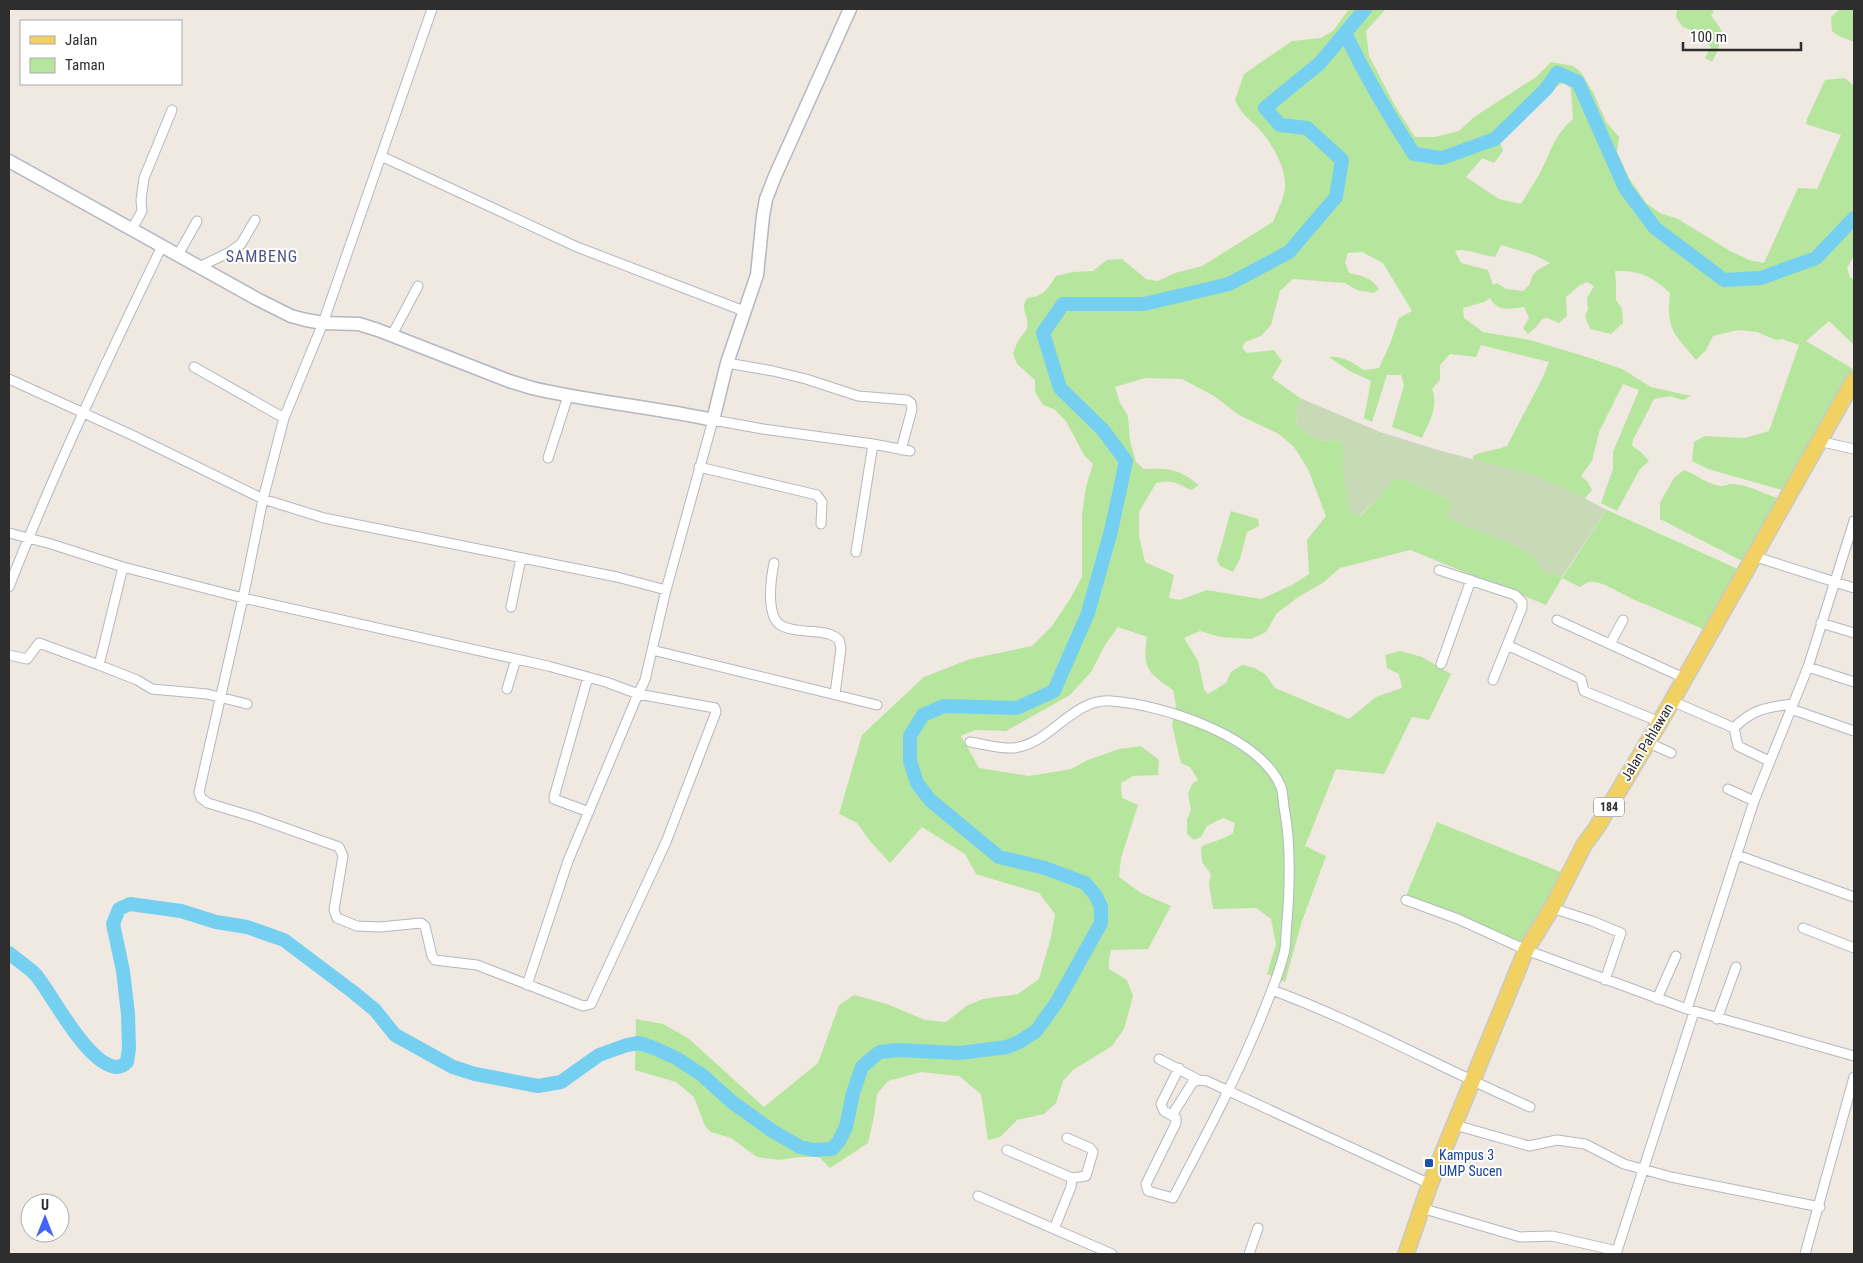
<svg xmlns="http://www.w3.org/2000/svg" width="1863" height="1263" viewBox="0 0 1863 1263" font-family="'Roboto Condensed',sans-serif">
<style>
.green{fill:#b6e59e;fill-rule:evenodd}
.cemetery{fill:#c8d9b8}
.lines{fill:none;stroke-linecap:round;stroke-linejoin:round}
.river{stroke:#75cff0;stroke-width:14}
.street-casing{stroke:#b4b7c1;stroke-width:11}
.secondary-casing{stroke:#b4b7c1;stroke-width:15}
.primary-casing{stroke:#c9c9c9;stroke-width:18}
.street{stroke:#fff;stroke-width:9}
.secondary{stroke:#fff;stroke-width:12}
.primary{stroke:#f2d163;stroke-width:15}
.transit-dot{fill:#1a4fb4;stroke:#fff;stroke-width:2}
.labels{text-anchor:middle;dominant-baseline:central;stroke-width:4;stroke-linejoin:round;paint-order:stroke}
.shield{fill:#fff;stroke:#6d6d6d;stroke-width:1}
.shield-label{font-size:12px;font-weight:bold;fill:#2e2e2e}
.street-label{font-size:14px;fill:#2e2e2e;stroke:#fff}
.transit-label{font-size:14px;fill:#164399;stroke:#fff;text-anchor:start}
.quarter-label{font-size:16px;letter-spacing:1px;fill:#4d5680;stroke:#fff}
</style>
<rect width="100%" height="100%" fill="#efe9e1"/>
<path class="green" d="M1349,9h37l-20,22 3,25 26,50 20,31h20l24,-6 15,-14 62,-40 15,-15 22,4 8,6 13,22 12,28 13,15 -2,15 12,26 17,25 14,10 18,6 52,32 19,9 15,3 34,-75 19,1 24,-54 -35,-11 1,-5 18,-39 20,-2 9,8v170l-7,12 3,9 4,3v65l-25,-24 -23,20 47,28 -71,121 -74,-21 -16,-8 2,-19 11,-6 40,2 24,-7 30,-86 -17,-6 -6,1 -19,-8 -19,-2 -25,6 -7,14 -10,10c-22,-27 -30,-29 -26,-67 -18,-17 -30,-23 -55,-22l1,12v17l6,9 1,14 -12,11 -21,-5 -5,-13 3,-7 -1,-11 7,-12 -7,-4 -7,3 -14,12 1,19 -8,7 -12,-5 -5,1 -6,8 -8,7 -5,-6 6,-10 -5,-11c-14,2 -27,5 -34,-9l-6,4 -21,6 1,10 19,14 47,8 57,17 35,12 29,18 40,9 -8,4 -13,-4 -16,3 -21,41 -1,6 10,7 7,8 -9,8 -23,42 -16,-8 12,-34v-17l26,-62 -16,-6 -24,48 -7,29 -11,15 7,6 4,8 -10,12 -108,-39 -1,-7c11,-6 22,-5 34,-10l36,-69 6,-15 -68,-17 -5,12 -26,-3 -10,11v15l-8,9c7,17 -3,33 -10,49l-30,-11 12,-42 -3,-10h-14l-15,47 -8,-4 7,-37 -23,-11 -19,-13c13,-2 24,6 35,13l15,-2 11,-24 9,-26 13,-7 -29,-48 -21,-11 -14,1 -3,9 4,11c13,3 22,4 30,16l-5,4 -17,-3 -12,-7 -52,-4 -13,12 -9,34 -10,11 -16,6 -3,6 5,5 27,-3 8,11 -10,17 28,20 -4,17 1,11 23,15 14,-1 9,2v31l17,43 18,-18 16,-20 12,2 45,20 -3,18 68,28 19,11 7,14 21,6 44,-67 131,59 -35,60 -58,-25c-15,-4 -38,-21 -51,-22 -6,-1 -9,2 -14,5l-18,-9 -16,27 -136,-55 -70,18 -16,14 -27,16 -20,15 -11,19 -15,7 -31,-2 -20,-6 -16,7 14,23 6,28 4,5 18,-11 5,-11 11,-7 13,3 11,7 9,13 74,31 27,-22 26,-9 -3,-14 -12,-6 -2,-13 15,-4 22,6 29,17 -22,46 -17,-3 -28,57 -48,-5 -31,77 21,10 -25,68 -16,58 -18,-8 9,-30 -5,-25 -15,-11 -43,1 -4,-25 2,-10 -9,-12 -1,-15c11,-6 22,-7 32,-14l2,-10 -12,-5 -16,8 -6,11 -7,3 -7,-6v-14l4,-10 -3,-16 4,-10 6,-4 -8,-13 -9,-4 -9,-38 4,-20 -3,-15c-25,-17 -31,-22 -26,-53l-29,-10 -13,18 -14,27 -21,23 -64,36 -31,-1 -14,6 18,32 50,8 42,-7 17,-9 31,-11 22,-3 18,14 -1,15 -25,1 -12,7 1,15 16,7 -17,53 -2,19 22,16 30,13 -23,43 -37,1 -2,9v10l18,11 6,16 -9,33 -12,17 -39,24 -10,11 -7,22 -12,11 -27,6 -17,17 -12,3 -7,-46 -22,-18 -38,-4 -33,9 -11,13 -3,22 -6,27 -38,25 -11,-11h-20l-20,3 -22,-3 -26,-19 -20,-6 -6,-6 -11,-29 -18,-15 -41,-12 1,-51 27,5 25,14 76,69 54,-44 21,-58 15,-10 33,9 38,16 21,2 22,-17 15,-6 35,-5 21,-15 12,-42 4,-23 -16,-21 -63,-19 -11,-20 -43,-27 -32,36 -20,-22 -13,-18 -18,-9 23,-79 62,-58 46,-18 62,-13 20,-20 18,-27 12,-22v-63l4,-27 7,-23 -9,-9 -18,-34 -12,-12 -11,-4 -8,-13v-12l-18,-16 -4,-11c2,-4 3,-8 5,-12 2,-4 7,-8 9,-13 3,-12 -8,-19 0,-30 17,-2 20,-8 29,-22l17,-4 20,-1 14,-11 15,-1 24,20 12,2 17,-8 27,-7 71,-44c4,-10 10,-22 12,-33 2,-20 -13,-46 -26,-60 -10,-10 -18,-15 -24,-29l9,-26 48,-33 29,-3 12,-7zM1563,83l3,1 5,5 2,30c-19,16 -22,33 -33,54 -6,10 -13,21 -19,31l-22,-5 -33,-22 16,-19 12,5 9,-12 -4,-11 24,-26 27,-19 7,-9zM1501,245l33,10 16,8c-10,6 -18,8 -20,21l-7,7 -17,-2 -9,-6 -4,2 -5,-15 -27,-7 -6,-12c9,-4 28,5 40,6zM1145,378l37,1 32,17 25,19 40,19 15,13 14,22 18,47 -19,24 2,34 -17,11 -31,14 -54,-9 -27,10 -11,-2 5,-23 -29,-13 -6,-26v-24l17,-29c16,-4 21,0 35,7l8,-5c-20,-16 -30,-17 -55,-16l-8,-7 -6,-21 -2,-25 -8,-13 -5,-16z
M1677,9h35l2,3 -3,3 11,16 -4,19 -6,12 -7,-4 6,-11c-6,-8 -16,-9 -21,-17l-8,-4 -6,-9z
M1840,9h14v33l-17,-7 -5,-4 -1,-14z
M1684,470c13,5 23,14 36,16 4,1 8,-2 12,-2 12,-1 33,10 45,14l-33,64 -84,-43v-16l14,-25z
M1231,511l27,8 1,7 -12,6 -7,27 -7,13 -13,-6 -3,-6z
M1437,822l124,50 -38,75 -117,-51z"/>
<path class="cemetery" d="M1300,398l80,34 58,18 92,24 37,15 40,21 -45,67 -20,-6 -7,-14 -19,-11 -69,-28 4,-18 -45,-20 -12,-1 -16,19 -19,18 -9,-4 -7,-39v-31l-9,-2 -14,1 -23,-15 -1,-11z"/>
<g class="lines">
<path class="river" d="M1345,33c20,42 43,82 69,121l28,4 53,-19 51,-50 11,-16 21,9 47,106 30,40 69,52 37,-2 55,-20 38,-40
M9,953c8,7 19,14 27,22 17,21 52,91 81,92 4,0 7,-2 10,-5l2,-14 -1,-34 -5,-43 -10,-47 6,-15 11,-5 51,7 35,11 31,5 37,13 69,52 22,18 20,25 58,32 22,7 63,12 23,-4 38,-27 28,-10 12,-2 15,5 22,10 26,17 30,27 39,28 29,17 14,3 18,-1 7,-8 7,-14 7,-34 9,-26 10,-9 8,-6 17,-2 63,3 47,-6 12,-5 17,-11 21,-29 44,-79v-16l-5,-11 -11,-13 -40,-15 -46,-11 -69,-57 -13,-17 -7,-22v-25l13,-21 21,-9 73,2 37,-17 34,-78 23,-82 15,-70 -23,-31 -43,-42 -17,-55 20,-29h81l85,-20 60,-32 47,-55 6,-37 -35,-32 -27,-3 -15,-17 55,-45 45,-54"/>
<defs>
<path id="street" d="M432,9l-109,314 -39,95 -21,81 -20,99 -44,194 2,6 7,5 46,14 85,30 4,9 -9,54 3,8 20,8 23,1 41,-4 4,3 7,30 3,4 42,5 106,41 8,-2 75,-162 50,-130 -1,-4 -77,-14 -70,167 -41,124
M381,156l196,91 167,64
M132,229l10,-18 -1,-11 3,-22 28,-68
M178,255l19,-34
M199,267l29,-14 13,-9 14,-24
M392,335l26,-49
M727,363l46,8 33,8 52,17 49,4 4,3 1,6 -11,41
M194,367l90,51
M9,379l125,57 129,63 61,19 293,59 49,13
M1818,441l36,8
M548,458l20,-62
M699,467l118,28 5,7 -1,22
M9,533l42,11 72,23 120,31 305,68 58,16 32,12 7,-14 21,-90 47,-170 50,9 110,15 37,7
M856,552l17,-108
M1753,556l101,32
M774,563c-3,15 -8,49 5,61 9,7 28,7 39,8 8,1 15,2 21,8l2,8 -6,46
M123,567l-24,98 38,15 15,9 55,5 40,10
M1439,570l76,25 7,7v6l-29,72
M9,587c45,-116 99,-229 153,-341
M511,607l10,-49
M1557,620l127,58
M1821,623l33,10
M1610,644l13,-24
M1507,645l74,34 3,12 76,31
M652,650l225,55
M9,655l18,4 12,-16 60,22
M1441,664l30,-84
M1808,667l46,15
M588,677l-34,120v2l35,13
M507,689l9,-30
M1672,701l62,27c18,-19 34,-21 59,-24
M1791,709l63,22
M1734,728l4,18 31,15
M970,742c14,2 29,7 43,6 37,-3 59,-50 98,-47 50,3 149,35 170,86 2,6 2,13 3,20 7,36 6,77 3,114 -1,9 -1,19 -2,28 -5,24 -16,48 -25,71 -25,61 -56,119 -87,178l-25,-7 -2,-7 30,-61v-5l-12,-7 -3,-7 18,-36
M1647,742l24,11
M1728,789l26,12
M1737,855l117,42
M1406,900l52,19 68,31 161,59 167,47
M1552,908l40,13 29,12 -16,47
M1803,928l51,20
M1272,990c89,33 171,79 258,117
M1657,999l19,-43
M1687,1009l67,-208 54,-134 46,-146
M1717,1019l19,-52
M1159,1059l40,21
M1172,1115l21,-33 6,-2 8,1 223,103
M1455,1125l74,21 28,-6 28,4 39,20 18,5 29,8 149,30
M1067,1138l23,10 3,4 -7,24 -14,2
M1007,1150l65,28 -1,9 -17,42
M978,1196l134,58
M1421,1208l99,29 32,-1 65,15
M1249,1254l9,-26
M1616,1254l78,-242
M1805,1254l49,-177"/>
<path id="secondary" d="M9,161l248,138 34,17 15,4 17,3 36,1 19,6 131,51 23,7c60,14 121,19 181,32l14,-57 30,-88 6,-59 3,-17 9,-23 75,-167"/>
<path id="primary" d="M1406,1254l24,-70 96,-234 26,-42 32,-63 13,-18 63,-105 194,-342"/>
</defs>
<use href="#street" class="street-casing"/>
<use href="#secondary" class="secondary-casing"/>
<use href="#primary" class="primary-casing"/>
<use href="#street" class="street"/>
<use href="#secondary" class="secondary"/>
<use href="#primary" class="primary"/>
</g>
<rect class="transit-dot" x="1424" y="1158" width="10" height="10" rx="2.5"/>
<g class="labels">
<rect class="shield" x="1594" y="797.5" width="30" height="19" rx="4"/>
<g class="shield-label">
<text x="1609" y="807">184</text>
</g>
<g class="street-label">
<text transform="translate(1647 742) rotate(-59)">Jalan Pahlawan</text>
</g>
<g class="transit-label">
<text x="1439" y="1155">Kampus 3<tspan x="1439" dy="16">UMP Sucen</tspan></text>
</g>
<g class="quarter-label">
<text x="262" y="256">SAMBENG</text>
</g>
</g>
<rect width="1863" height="1263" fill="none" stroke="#2e2e2e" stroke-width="20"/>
<rect x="20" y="20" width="162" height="65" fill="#ffffff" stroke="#ababab"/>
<rect x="30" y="36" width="25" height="8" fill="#f2d163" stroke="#ababab"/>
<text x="65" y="45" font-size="15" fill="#2e2e2e">Jalan</text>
<rect x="30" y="58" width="25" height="15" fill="#b6e59e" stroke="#ababab"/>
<text x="65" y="70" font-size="15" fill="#2e2e2e">Taman</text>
<g transform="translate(45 1218)"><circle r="24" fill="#ffffff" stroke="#ababab"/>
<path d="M0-4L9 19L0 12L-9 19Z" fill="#4264fb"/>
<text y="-8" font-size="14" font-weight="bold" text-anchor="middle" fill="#2e2e2e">U</text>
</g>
<path d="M1683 42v8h118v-8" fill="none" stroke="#2e2e2e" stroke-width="2.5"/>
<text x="1690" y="42" font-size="15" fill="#2e2e2e" stroke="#ffffff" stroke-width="4" paint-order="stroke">100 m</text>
</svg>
